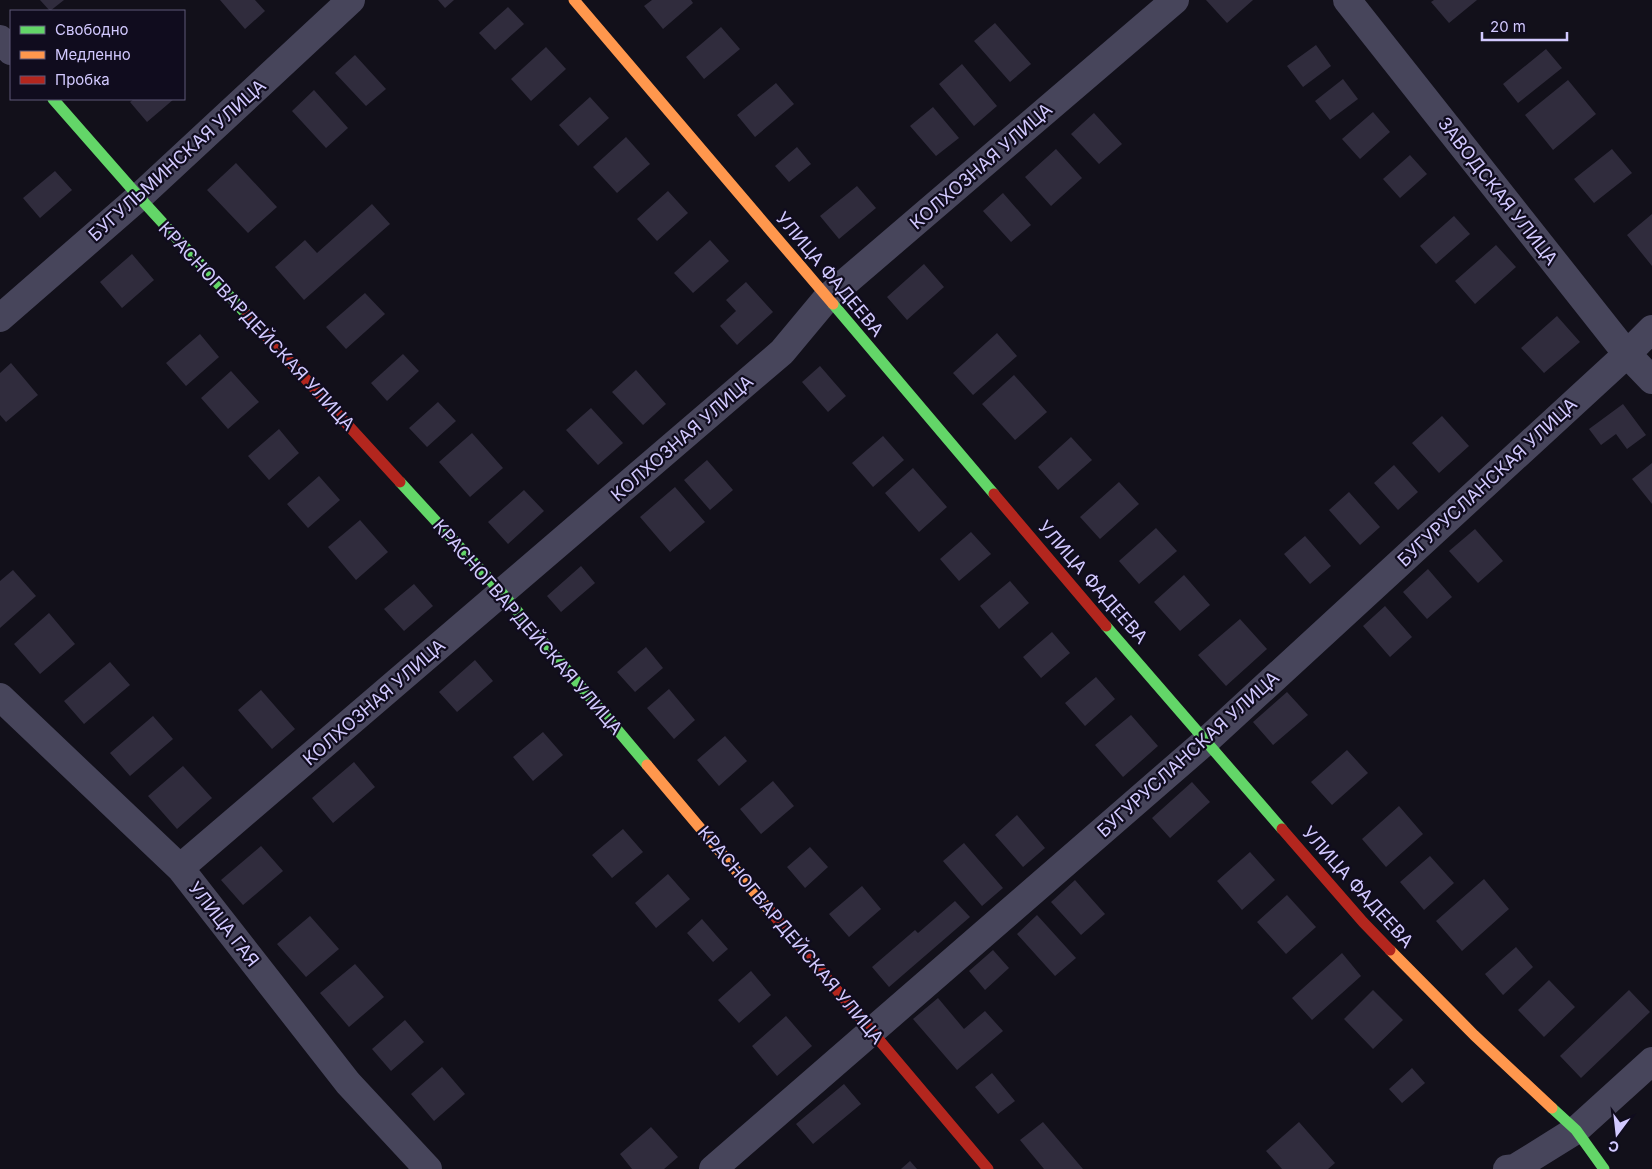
<svg xmlns="http://www.w3.org/2000/svg" width="1652" height="1169" viewBox="0 0 1652 1169" font-family="Inter,sans-serif">
<style>
.building{fill:#302c3d}
.lines{fill:none;stroke-linecap:round;stroke-linejoin:round}
.street{stroke:#47455b;stroke-width:28}
.fast{stroke:#63d668;stroke-width:11}
.slow{stroke:#ff974d;stroke-width:11}
.jam{stroke:#b3261e;stroke-width:11}
.labels{text-anchor:middle;dominant-baseline:central;stroke-width:4.5;stroke-linejoin:round;paint-order:stroke}
.street-label{font-size:18px;fill:#d2c9ff;stroke:#100c1e}
</style>
<rect width="100%" height="100%" fill="#12101a"/>
<path class="building" d="M40,0h24l-14,11z
M220,0h35l10,11 -20,18z
M438,0h16l-9,8z
M652,0h39l2,3 -30,26 -19,-23z
M1206,0h47l-26,23z
M1434,0h43l-28,23 -18,-21z
M508,7l16,17 -29,26 -16,-17z
M995,23l36,41 -21,18 -36,-41z
M721,27l19,22 -36,30 -18,-22z
M1316,45l15,21 -28,21 -16,-21z
M546,47l20,22 -35,32 -20,-22z
M1546,49l16,19 -44,35 -15,-19z
M355,55l31,34 -20,17 -31,-33z
M962,64l35,42 -23,20 -35,-42z
M1343,79l15,20 -28,21 -15,-19z
M1568,80l28,34 -43,36 -28,-35z
M776,83l18,21 -39,33 -18,-22z
M314,90l34,38 -22,20 -34,-37z
M590,97l19,21 -31,28 -19,-21z
M134,99h40l-27,23 -17,-20z
M933,107l26,31 -23,18 -26,-30z
M1373,112l17,20 -30,27 -18,-20z
M1094,113l28,31 -23,20 -28,-30z
M626,137l24,27 -33,29 -24,-26z
M797,147l14,17 -22,18 -14,-16z
M1056,149l26,29 -31,28 -26,-29z
M1612,149l20,24 -38,30 -20,-24z
M1410,155l17,19 -27,24 -17,-19z
M236,163l41,44 -29,26 -41,-43z
M55,171l17,19 -32,28 -17,-20z
M857,186l19,22 -37,31 -19,-23z
M668,191l20,22 -31,28 -20,-22z
M1003,193l28,32 -20,17 -28,-31z
M372,204l18,20 -86,76 -29,-33 30,-27 12,13z
M1652,214v52l-25,-31z
M1454,216l16,18 -34,30 -16,-18z
M710,240l19,21 -36,32 -19,-20z
M1496,245l20,22 -41,37 -20,-23z
M132,254l22,26 -32,28 -22,-26z
M924,264l20,23 -37,33 -20,-23z
M746,282l27,30 -36,33 -17,-19 16,-15 -10,-11z
M365,293l20,21 -39,35 -20,-22z
M1557,316l23,26 -36,31 -23,-25z
M997,333l20,23 -44,39 -20,-22z
M200,334l19,23 -33,29 -20,-23z
M403,354l16,17 -32,30 -16,-18z
M11,363l27,32 -32,27 -6,-7v-42z
M820,366l26,30 -18,16 -26,-30z
M636,370l30,34 -23,21 -31,-33z
M231,371l28,31 -31,27 -27,-31z
M1014,375l33,37 -32,28 -33,-36z
M438,402l18,19 -29,26 -18,-19z
M1623,404l23,31 -19,14 -11,-15 -15,11 -12,-16z
M591,408l32,35 -25,22 -32,-35z
M1442,416l27,30 -30,27 -27,-30z
M279,429l20,24 -30,27 -21,-24z
M472,433l31,35 -33,29 -31,-35z
M883,436l21,24 -31,27 -21,-24z
M1071,437l21,23 -34,30 -20,-23z
M707,460l26,30 -23,20 -26,-30z
M1652,463v41l-20,-25z
M1394,465l24,27 -20,18 -24,-27z
M913,468l34,39 -28,25 -34,-39z
M319,476l21,24 -32,28 -21,-24z
M1119,482l20,22 -39,35 -20,-22z
M675,487l30,35 -35,30 -30,-35z
M524,490l20,21 -36,33 -20,-22z
M1349,492l31,35 -20,18 -31,-35z
M360,520l28,32 -32,28 -28,-33z
M1156,528l21,23 -38,33 -20,-23z
M1475,529l28,32 -25,22 -29,-32z
M971,532l20,22 -32,27 -19,-22z
M1305,536l26,30 -21,18 -26,-30z
M581,566l14,17 -34,29 -14,-16z
M1428,569l24,28 -25,22 -24,-27z
M13,570l23,26 -36,32v-47z
M1184,575l26,30 -30,26 -26,-29z
M1010,581l19,22 -30,26 -19,-23z
M414,584l19,22 -29,25 -20,-22z
M1385,606l27,31 -22,20 -27,-31z
M49,613l26,31 -35,30 -26,-30z
M1240,619l27,30 -41,37 -28,-31z
M1052,632l18,21 -29,25 -18,-21z
M646,647l17,21 -28,24 -18,-20z
M475,660l18,21 -36,31 -18,-20z
M110,662l20,23 -46,39 -20,-23z
M1096,677l19,22 -30,27 -20,-23z
M669,689l26,31 -21,19 -27,-31z
M261,690l34,39 -23,20 -34,-39z
M1287,692l21,23 -35,30 -20,-23z
M1131,715l27,31 -35,31 -28,-32z
M153,716l20,23 -43,37 -20,-23z
M543,732l20,23 -30,26 -20,-24z
M725,736l22,25 -28,25 -22,-26z
M1347,750l21,23 -36,32 -21,-23z
M354,762l21,25 -42,36 -21,-25z
M183,766l29,32 -35,31 -29,-33z
M773,781l21,25 -33,28 -21,-25z
M1192,782l18,20 -40,36 -18,-20z
M1399,806l24,28 -37,33 -24,-28z
M1017,815l28,33 -22,19 -28,-32z
M623,829l20,23 -31,26 -20,-23z
M964,843l39,45 -21,18 -39,-45z
M261,846l22,25 -40,34 -22,-25z
M810,847l18,20 -23,21 -18,-21z
M1250,852l25,28 -33,30 -25,-29z
M1430,856l24,27 -30,27 -24,-28z
M668,874l22,25 -34,29 -21,-25z
M1484,879l25,30 -47,42 -26,-30z
M1075,880l30,34 -24,21 -30,-33z
M862,886l19,23 -32,28 -20,-23z
M1287,895l29,32 -30,27 -29,-32z
M955,901l15,16 -81,70 -17,-20 43,-37 3,3z
M1037,915l39,43 -21,18 -38,-42z
M310,916l29,33 -33,28 -29,-33z
M702,919l26,30 -15,13 -26,-29z
M1516,947l17,20 -30,28 -18,-21z
M993,950l16,18 -24,22 -16,-19z
M1342,953l19,23 -49,44 -20,-22z
M355,964l29,33 -35,30 -29,-34z
M751,971l20,24 -32,28 -21,-23z
M1549,980l26,27 -31,30 -26,-27z
M1373,990l30,30 -30,29 -29,-30z
M1629,990l21,22 -69,66 -21,-22z
M938,998l26,31 21,-18 18,20 -46,39 -44,-51z
M786,1016l26,30 -35,30 -25,-30z
M405,1020l19,22 -33,29 -19,-22z
M442,1067l23,27 -31,27 -23,-27z
M1412,1068l13,15 -23,20 -13,-14z
M992,1073l23,28 -17,13 -23,-27z
M844,1084l17,20 -48,40 -17,-20z
M1043,1122l40,47h-39l-24,-29z
M1299,1122l36,41 -7,6h-46l-16,-18z
M651,1127l27,30 -14,12h-32l-12,-15z
M910,1161l7,8h-16z"/>
<g class="lines">
<path class="street" d="M1347,0l280,354 25,26
M0,39l11,12
M0,318l139,-121 212,-197
M0,697l180,171 168,215 80,86
M180,868l602,-516 45,-54 348,-298
M713,1169l493,-428 421,-387 25,-25
M1507,1169l8,-1 61,-38 76,-69"/>
<path class="fast" d="M53,99l86,98 108,118
M833,304l161,190
M400,482l102,111 145,172
M1106,626l176,203
M1552,1108l24,22 28,39"/>
<path class="slow" d="M574,0l259,304
M647,765l124,147
M1390,950l84,85 78,73"/>
<path class="jam" d="M247,315l153,167
M994,494l112,132
M1282,829l81,93 27,28
M771,912l217,257"/>
</g>
<g class="labels">
<g class="street-label">
<text transform="translate(177 160) rotate(-42)">БУГУЛЬМИНСКАЯ УЛИЦА</text>
<text transform="translate(981 166) rotate(-41)">КОЛХОЗНАЯ УЛИЦА</text>
<text transform="translate(1498 191) rotate(52)">ЗАВОДСКАЯ УЛИЦА</text>
<text transform="translate(830 274) rotate(50)">УЛИЦА ФАДЕЕВА</text>
<text transform="translate(257 326) rotate(47)">КРАСНОГВАРДЕЙСКАЯ УЛИЦА</text>
<text transform="translate(682 438) rotate(-41)">КОЛХОЗНАЯ УЛИЦА</text>
<text transform="translate(1487 482) rotate(-43)">БУГУРУСЛАНСКАЯ УЛИЦА</text>
<text transform="translate(1093 582) rotate(49)">УЛИЦА ФАДЕЕВА</text>
<text transform="translate(528 627) rotate(49)">КРАСНОГВАРДЕЙСКАЯ УЛИЦА</text>
<text transform="translate(374 702) rotate(-41)">КОЛХОЗНАЯ УЛИЦА</text>
<text transform="translate(1188 754) rotate(-42)">БУГУРУСЛАНСКАЯ УЛИЦА</text>
<text transform="translate(1358 887) rotate(48)">УЛИЦА ФАДЕЕВА</text>
<text transform="translate(224 924) rotate(52)">УЛИЦА ГАЯ</text>
<text transform="translate(791 935) rotate(50)">КРАСНОГВАРДЕЙСКАЯ УЛИЦА</text>
</g>
</g>
<rect x="10" y="10" width="175" height="90" fill="#100c1e" stroke="#5e5878"/>
<rect x="20" y="26" width="25" height="8" fill="#63d668" stroke="#5e5878"/>
<text x="55" y="35" font-size="15" fill="#d2c9ff">Свободно</text>
<rect x="20" y="51" width="25" height="8" fill="#ff974d" stroke="#5e5878"/>
<text x="55" y="60" font-size="15" fill="#d2c9ff">Медленно</text>
<rect x="20" y="76" width="25" height="8" fill="#b3261e" stroke="#5e5878"/>
<text x="55" y="85" font-size="15" fill="#d2c9ff">Пробка</text>
<g transform="translate(1617 1134) rotate(195)" stroke="#100c1e" stroke-width="4" paint-order="stroke">
<path d="M0-4L9 19L0 12L-9 19Z" fill="#d2c9ff"/>
<text y="-8" font-size="14" font-weight="bold" text-anchor="middle" fill="#d2c9ff">С</text>
</g>
<path d="M1482 32v8h85v-8" fill="none" stroke="#d2c9ff" stroke-width="2.5"/>
<text x="1490" y="32" font-size="15" fill="#d2c9ff" stroke="#100c1e" stroke-width="4" paint-order="stroke">20 m</text>
</svg>
